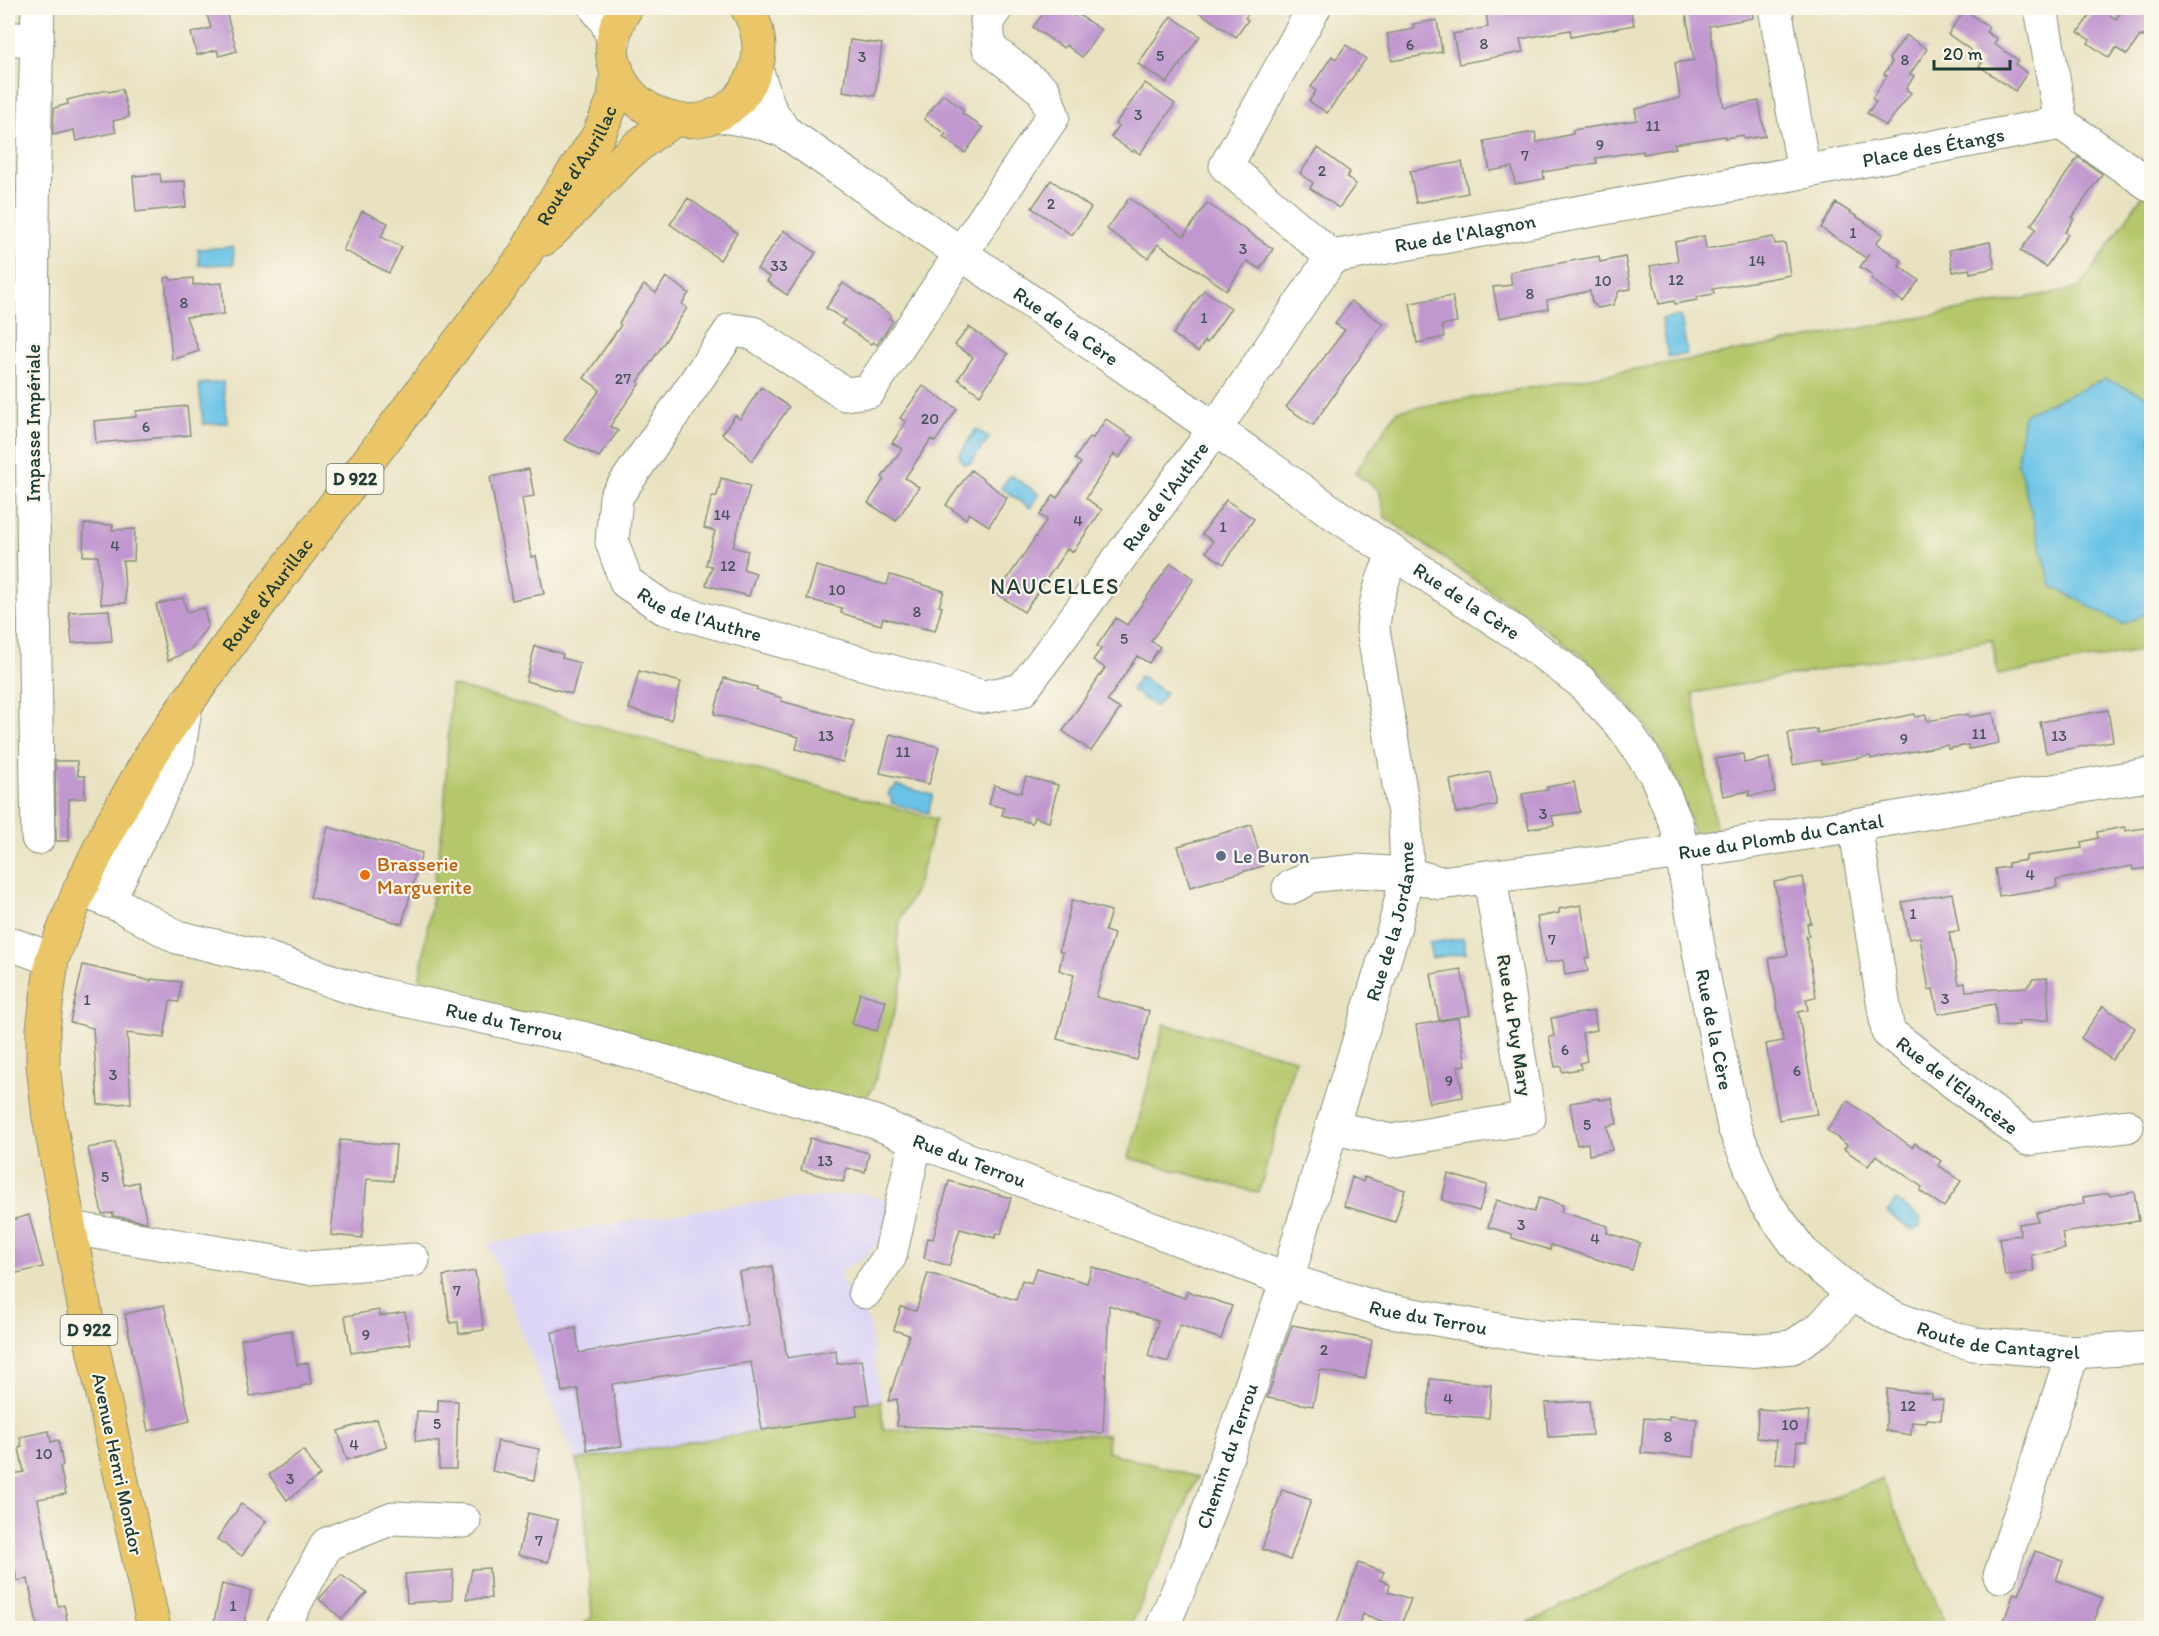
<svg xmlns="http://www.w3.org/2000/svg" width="2159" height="1636" viewBox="0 0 2159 1636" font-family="Itim,sans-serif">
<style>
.built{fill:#dcd5f6}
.green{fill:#b5c76a;stroke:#6a824f;stroke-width:1.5}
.water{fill:#6ac3e7;stroke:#44808e;stroke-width:1.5}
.building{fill:#c097cf}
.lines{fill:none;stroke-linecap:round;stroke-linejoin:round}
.minor-casing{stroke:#84907a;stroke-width:35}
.major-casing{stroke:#84907a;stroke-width:35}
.minor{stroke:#fff;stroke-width:33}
.major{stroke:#ebc669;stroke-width:33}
.service-dot{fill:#5c6f8a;stroke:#fbf7ec;stroke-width:2}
.food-dot{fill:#e8710a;stroke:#fbf7ec;stroke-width:2}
.labels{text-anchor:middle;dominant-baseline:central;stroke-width:4.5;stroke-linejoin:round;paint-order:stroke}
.number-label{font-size:16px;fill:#47545b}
.shield{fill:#fbf7ec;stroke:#61756b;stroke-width:1.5}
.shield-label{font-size:18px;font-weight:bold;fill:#1f3d34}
.street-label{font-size:20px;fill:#1f3d34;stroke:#fbf7ec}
.service-label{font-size:20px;fill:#4e5e75;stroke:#fbf7ec;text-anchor:start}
.food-label{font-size:20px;fill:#c56008;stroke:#fbf7ec;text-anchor:start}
.quarter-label{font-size:22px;letter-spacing:1.5px;fill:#1f3d34;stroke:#fbf7ec}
</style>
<rect width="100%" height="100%" fill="#fbf7ec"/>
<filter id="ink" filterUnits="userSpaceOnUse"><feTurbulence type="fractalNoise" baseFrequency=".0167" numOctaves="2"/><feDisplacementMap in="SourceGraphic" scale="12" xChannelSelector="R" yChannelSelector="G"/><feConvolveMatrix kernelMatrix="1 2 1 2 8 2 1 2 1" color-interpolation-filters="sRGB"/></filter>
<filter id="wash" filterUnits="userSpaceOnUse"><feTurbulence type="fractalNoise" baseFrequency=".008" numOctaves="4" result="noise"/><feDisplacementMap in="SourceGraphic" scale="24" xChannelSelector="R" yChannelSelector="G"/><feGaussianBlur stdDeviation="1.35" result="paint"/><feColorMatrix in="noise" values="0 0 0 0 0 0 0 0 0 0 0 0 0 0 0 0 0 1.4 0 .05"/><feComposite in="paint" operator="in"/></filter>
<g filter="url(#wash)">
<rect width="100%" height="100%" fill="#e9e2c1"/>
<path class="built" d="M860,1193l33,9 -9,34 -19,21 -24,14v9l28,42 12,79 -24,4v11l-281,44 -32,-70 -56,-146 230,-37z"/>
<path class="green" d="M2145,191l6,4v454l-153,26 -6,-35 -299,53 24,141 -23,2c-5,-18 -10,-39 -18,-57 -22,-49 -57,-90 -97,-126l-194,-136 -6,-27 -24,-17 42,-62 341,-60 342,-63z
M451,685l485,134 -20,70 -16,31 -3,24 7,32 -31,112 -6,8 -19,7 -430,-112 26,-175z
M1164,1024l131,35 -36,134 -130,-35z
M881,1401l2,28 225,6 -1,17 91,25 -68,151h-551l13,-11 -9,-132 -7,-25 281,-44 -1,-11z
M1882,1479l66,149h-430l149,-72z"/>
<path class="water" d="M233,247l1,17 -35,1 -1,-16z
M1681,316l6,38 -19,3 -6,-38z
M2105,379l46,19v214l-29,12 -70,-38 -35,-125 7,-47z
M223,382l4,41 -24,1 -4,-40z
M976,429l13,9 -18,25 -8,1 -4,-9z
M1010,475l29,19 -9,14 -29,-20z
M1140,676l26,17 -10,14 -25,-17z
M896,785l37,10 -5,18 -37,-10 1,-3 -4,-6 2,-4 5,-2z
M1463,938l3,15 -34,5 -3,-15z
M1896,1200l25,18 -1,9 -8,3 -25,-17z"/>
<g id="blocks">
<path class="building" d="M205,8h20l12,43 -18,5 -2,-6 -20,5 -6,-22 20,-5z
M1047,8h14l13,8 2,-3 25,17 -19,27 -16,-12 -2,3 -8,-5 -23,-16z
M1193,8h60l-8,10 3,2 -12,17z
M1513,8h117l4,17 -63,12 -1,-7 -50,9 3,13 -64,12 -6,-30 35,-7 -2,-15z
M1685,8h67l1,10 -44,8 15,81 35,-6 6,35 -21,3 -1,-4 -18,3v-2l-51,8 2,4 -33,6v-3l-47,7 1,5 -54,9 1,7 -29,5 -3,-17 -22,4 -6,-30 51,-9 2,10 36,-8v-4l64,-10 -2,-11 45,-11 -5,-35 19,-3z
M2095,8h5l16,11 8,-11h27v17l-8,12 -3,-1 -13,19 -11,-7 -7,10 -21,-15 2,-3 -12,-8z
M1965,10l24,17 -3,5 11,7 -3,5 24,16 -3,4 12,9 -12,18 -36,-25 3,-3 -12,-9 2,-3 -24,-17z
M1171,16l29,20 -33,47 -29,-19z
M1437,20l5,32 -50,9 -5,-27 27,-5 -1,-5z
M1906,35l21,14 -17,25 4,2 -8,13 5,4 -25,33 -19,-13 9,-11 -4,-4 15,-22 -3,-2 8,-12 -3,-3z
M850,40l32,4 -7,52 -32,-5z
M1346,45l20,14 -39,54 -18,-12 7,-10 -5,-4 21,-31 4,3z
M1145,83l30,21 -35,50 -6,-4 -1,2 -22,-15 8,-11 -4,-2z
M122,89l7,28 -16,4 3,11 -40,9 -2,-11 -21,5 1,-27 14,-4 -1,-4 40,-10 2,2z
M943,94l21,16 -2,3 21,15 -18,25 -22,-16 3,-3 -22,-15z
M1318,148l32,24 -3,5 9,7 -17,24 -29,-20 3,-5 -13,-10z
M2078,157l24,17 -30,44 2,1 -9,13 3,2 -22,33 -26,-16 16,-22 -5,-4z
M1462,162l6,31 -52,10 -6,-32z
M160,174l1,8 24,-1 1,26 -50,5 -3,-36z
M1051,180l40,28 -19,27 -40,-27z
M688,198l49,35 -17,27 -50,-36z
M1129,198l55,38 23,-33 66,46 -13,20 -13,-8 -20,29 -69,-46 -10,14 -41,-29z
M1836,203l47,31 -7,9 26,18 -3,5 20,14 -16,22 -32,-23 2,-4 -13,-8 9,-13 -3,4 -45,-30z
M362,211l26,12 -7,14 21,10 -13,26 -46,-23z
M784,230l32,23 -29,42 -20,-14 3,-4 -13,-8z
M1704,236l2,13 67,-12 2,7 10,-1 5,32 -77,14 1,5 -17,3v3l-22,4 -1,-3 -15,3 -9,-38 28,-5 -3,-19z
M1990,242l5,26 -25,5 -1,-4 -16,3 -4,-22z
M1599,256l1,6 25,-5 6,32 -12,2 -6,14 -15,3 -6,-6 -2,-11 -43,9 1,9 -49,9 -6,-31 19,-2 -2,-13z
M170,277l1,3 22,-2v7l29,-2 2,31 -38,3 13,34 -27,9 -7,-82z
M666,277l23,16 -7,11 5,4 -49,74 2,1 -30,43 8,5 -19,26 -35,-17 36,-50 -16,-12 37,-53 -2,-2 25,-38 12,8z
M843,283l48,32 -2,3 4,3 -16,24 -4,-3 -2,2 -30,-20 4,-4 -19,-12z
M1204,290l27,18 -24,35 -2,-2 -7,11 -25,-18z
M1452,296l5,26 -15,3 2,12 -27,6 -7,-40z
M1351,301l32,23 -70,101 -27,-18 59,-77 -10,-6z
M969,327l39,27 -28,41 -22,-16 15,-22 -18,-12z
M923,386l34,23 -22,33 -4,-3 -26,39 14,9 -23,34 -28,-18 16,-24 -2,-2 20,-28 -10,-6 14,-21 -6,-4z
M761,387l28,20 -37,54 -18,-19 -12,-8 13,-19 5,4z
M187,406l3,29 -94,8 -2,-22 42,-4v-6z
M1106,419l27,19 -14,20 -5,-4 -28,44 16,12 -29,42 -6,-3 -43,63 -27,-18 50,-74 -7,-5 14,-20 3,3 24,-35 -6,-4 14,-22 4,1z
M529,469l5,27 -12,2 9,59 5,-1 8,38 -32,6 -22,-123z
M971,470l36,28 -18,28 -20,-13 -3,6 -20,-14z
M721,478l29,8 -17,61 15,4 -5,18 13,4 -7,23 -43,-11 6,-19 -6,-1 9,-34 -11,-3 8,-32h5z
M1226,500l28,19 -30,45 -18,-12 7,-11 -11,-7z
M84,524l29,1 -1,5 23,-1 -1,32h-11l3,42 -25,1 -3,-48h-15z
M1171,563l23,16 -43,62 9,6 -11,16 -12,-7 -30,45 13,8 -29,42 -28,-20 42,-63 -12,-8 8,-11 -4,-3 19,-28 11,7z
M816,566l71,19 3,-10 54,16 -5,15 3,1 -7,24 -52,-13 -2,7 -40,-12 1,-5 -35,-9z
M183,598l4,14 17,-4 4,18 -18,24 -22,11 -12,-57z
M109,610l3,31 -40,2 -3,-31z
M535,646l28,8 -1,4 18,5 -8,31 -46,-13z
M639,671l42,11 -10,38 -42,-11z
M724,678l33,9 -1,3 26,8 -1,3 73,20 -11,41 -47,-13 3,-12 -85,-23z
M2108,710l5,31 -67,12 -6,-31z
M1993,713l6,30 -30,6 -1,-4 -20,4 -1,-4 -76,14 -1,-3 -48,8 -1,-4 -28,5 -5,-32 29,-4v4l97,-19 1,3 11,-2 1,6 41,-7 1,3z
M890,734l49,13 -10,37 -49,-11z
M1743,754l1,9 25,-5 6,34 -26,4v-5l-26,5 -7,-37z
M55,761h22l1,15h7v22l-16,1v42h-13z
M1490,772l7,33 -41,8 -6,-33z
M1026,777l32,8 -9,37 -15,-5 -2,6 -30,-8 2,-7 -15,-4 5,-19 27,8z
M1574,782l6,30 -28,4 2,9 -25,4 -7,-35 26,-4 -1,-3z
M1251,825l12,41 -73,21 -12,-41z
M328,827l94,26 -20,71 -92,-27z
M2125,827v4l26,-4v41l-18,2 -1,-4 -76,14 1,7 -58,9 -4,-27 13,-2v-4l18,-3v-4l56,-8 -1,-6 17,-4 -1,-6z
M1803,877l8,46 -4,1 2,12h-3l10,61 -10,2 2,11 -10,2 19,102 -38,6 -13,-76 17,-3 -14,-83 19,-3 -14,-73z
M1952,893l7,38 -10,1 10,52 6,-1 1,8 61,-4 6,-8 14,-1 2,42 -31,1 1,4 -22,1 -2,-22 -57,10 -5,-25 -4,1 -9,-53 -11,2 -7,-37z
M1072,900l39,11 -6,20 9,3 -18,63 53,14 -12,49 -80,-21 17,-64 -15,-5 4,-18 -4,-1z
M1581,905l9,52 -5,1 3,13 -23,4 -2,-15 -18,3 -8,-46 22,-4v-4z
M83,965l68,16v-2l30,3 -2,20 -9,-1 -6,37 -37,-5 4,70 -33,2 -5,-77 -23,-6z
M1461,969l9,46 -31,5 -8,-46z
M860,993l26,8 -9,30 -25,-7z
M2103,1006l32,22 -23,32 -31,-22z
M1594,1011l3,19 -15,3 5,28 -7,2 1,6 -19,3 -1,-6 -6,1 -6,-30 5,-1 -3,-18z
M1458,1018l8,47 -8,1 5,31 -34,6 -13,-78z
M1600,1098v2l12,-2 5,26 -10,2 5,24 -23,5 -1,-12 -11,2 -7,-42z
M1848,1101l64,46 3,-4 26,18 -3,4 23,16 -17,26 -24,-16 2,-4 -46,-32 -8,11 -24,-17 3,-4 -20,-15z
M810,1138l59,15 -4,19 -18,-4 -4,14 -42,-12z
M340,1140l56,5 -3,36 -26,-2 -5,59 -31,-3z
M115,1142l9,43 14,-3 9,40 -34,-6v-3l-11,1 -14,-66z
M1448,1174l39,11 -8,26 -37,-11z
M1352,1177l11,5 1,-5 41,13 -10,32 -51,-16z
M949,1181l62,17 -10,36 -4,-1 -2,5 -35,-9 -11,37 -25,-8 4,-20 5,1z
M2134,1192l5,29 -77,12 3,16 -34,6 3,16 -29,5 -6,-38 21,-3 -1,-11 19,-3 -2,-8 48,-9 -1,-7 26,-4 1,3z
M1539,1198l24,7 -2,7 47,14 -1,7 33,10 -8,27 -81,-25 -1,5 -38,-12v-4l-24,-7 8,-27 38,12z
M29,1215l14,52 -35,8v-54z
M772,1266l15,92 49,-8 1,14 25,-4 7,44 -13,1 1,11 -95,14 -11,-68 -139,22 10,62 -35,4 -9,-61 -16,3 -10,-60 24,-4 3,25 169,-28 -9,-53z
M1092,1267l93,31 2,-7 45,15 -11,33 -41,-14 -12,37 -20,-6 10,-35 -49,-16 -6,128 -206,-7v-27l-9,2 21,-66 -15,-5 7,-23 15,4 12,-38 88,27 6,-20 9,3 6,-15 50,15z
M475,1271l9,59 -25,4 -1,-12 -8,1 -7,-47z
M164,1305l26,116 -42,10 -23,-117z
M379,1310l1,6 25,-4 5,32 -59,9 -6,-37z
M1292,1325l80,15 -7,39 -45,-9 -7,36 -46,-8z
M291,1330l6,35 11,-2 3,21 -10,2 -1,2 -50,8 -9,-57z
M1430,1379l61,6 -2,33 -61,-4z
M1887,1389l45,5v5l11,1 -2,20 -14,-1 -1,4 -14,-1 -1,13 -25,-4z
M438,1400l20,1 -2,68h-17v-27l-24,-1 2,-30 21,1z
M1589,1401l3,34 -44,2 -3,-34z
M1758,1409l51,3 -3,30h-9l-2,22 -20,-1 2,-23 -20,-2z
M1669,1416l28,3 -3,38 -53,-4 3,-35 25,2z
M377,1419l10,28 -40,13 -9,-29z
M49,1431l2,11 7,-2 5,25 -3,2 6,27 -28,5 20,107 6,-1 5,24h-31l-10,-50 -11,2 -9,-52v-54l16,-3 -5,-24 3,-1 -2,-10z
M498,1441l41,8 -5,31 -42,-9z
M303,1450l17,25 -33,25 -18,-25z
M1282,1490l29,10 -21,60 -28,-11z
M241,1504l25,17 -24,35 -25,-17z
M528,1513l30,7 -10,42 -30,-7z
M2035,1551l28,10 -7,19 47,18 -12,31h-90l13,-36 5,2z
M1358,1563l26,9 -4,8 10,4 -2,8 23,7 -11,29 -37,-14 -6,15h-22z
M489,1568l2,30 -25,1 6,-30z
M453,1570l-1,30 -45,3 -2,-29z
M341,1575l26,18 -25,26 -23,-20z
M222,1584l29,7 -8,38 -30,-3z"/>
</g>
</g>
<g filter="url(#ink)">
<use href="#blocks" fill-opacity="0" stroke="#84907a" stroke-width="1.5"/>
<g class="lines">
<defs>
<g id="minor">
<path d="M596,8l10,13 8,19"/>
<path id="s1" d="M996,8l-9,13 2,27 55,43 9,25 -184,275 -24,3 -92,-61 -22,-3 -115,167 -4,45 14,40 38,26 319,89 39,-7 193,-261 117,-172 460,-83 269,-51"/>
<path d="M1314,8l-88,158 106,91"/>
<path d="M1775,8l29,164"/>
<path d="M2041,8l20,115"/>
<path d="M8,39h29"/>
<path d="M756,69l14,41 14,21"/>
<path id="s2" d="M715,115l44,7 25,9 431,298 121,86 184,121 60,45 44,47 32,47 21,51 25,142 32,159 31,75 37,50 50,41 43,25 40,15 39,11 99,8 79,-5"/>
<path d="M2061,123l91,63"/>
<path id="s3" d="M1855,825l33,207 140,107 99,-13"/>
<path d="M38,838c-5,-276 -10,-554 0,-830"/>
<path id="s4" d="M1289,888l13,-6 7,-6 48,-5 50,3 33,9 259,-33 156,-25 297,-51"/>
<path id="s5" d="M80,889l41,17 56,31 89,21 77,27 38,10 205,44 289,83 41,18 371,140 93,29 157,28 211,14 44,-4 29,-19 31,-35"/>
<path d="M108,901l69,-140 9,-58"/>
<path d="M8,943l44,16"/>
<path d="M1332,1127l59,14 138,-23 -39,-241"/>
<path d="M71,1228l238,40 104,-8"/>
<path d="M865,1292l25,-36 26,-116"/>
<path d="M2000,1576l73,-224"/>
<path d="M282,1628l45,-84 66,-26 71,3"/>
<path id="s6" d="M1162,1628l32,-75 93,-273 45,-153 63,-201 12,-52 -2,-54 -32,-191c2,-27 8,-50 21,-74"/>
</g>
<g id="major">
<path d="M626,8c-58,85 85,167 128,66 9,-22 5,-47 -7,-66"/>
<path d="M544,239c44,-40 79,-90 131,-119"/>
<path id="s7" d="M154,1628l-67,-307 -38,-204 -6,-52v-36l9,-70 28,-70 32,-66 45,-78 76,-106 291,-383 28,-52 46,-68 16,-37 3,-29"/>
</g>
</defs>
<use href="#minor" class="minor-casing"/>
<use href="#major" class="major-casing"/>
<use href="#minor" class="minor"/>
<use href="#major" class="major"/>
</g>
</g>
<circle class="service-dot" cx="1221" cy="856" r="6"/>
<circle class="food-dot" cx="365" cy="875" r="6"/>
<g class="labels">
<g class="number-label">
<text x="1484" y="43">8</text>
<text x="1410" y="44">6</text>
<text x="1160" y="55">5</text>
<text x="862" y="56">3</text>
<text x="1905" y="59">8</text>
<text x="1138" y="114">3</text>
<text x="1653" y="125">11</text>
<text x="1600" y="144">9</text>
<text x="1525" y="155">7</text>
<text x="1322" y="170">2</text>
<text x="1051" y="203">2</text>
<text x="1853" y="232">1</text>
<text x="1243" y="248">3</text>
<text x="1757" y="260">14</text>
<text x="779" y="265">33</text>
<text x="1676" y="279">12</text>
<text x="1603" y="280">10</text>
<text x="1530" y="293">8</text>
<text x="184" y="302">8</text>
<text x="1204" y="317">1</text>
<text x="623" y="378">27</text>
<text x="930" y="418">20</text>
<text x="146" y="426">6</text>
<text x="722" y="514">14</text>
<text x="1078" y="520">4</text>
<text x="1223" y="526">1</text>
<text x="115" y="545">4</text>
<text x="728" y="565">12</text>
<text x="837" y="589">10</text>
<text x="917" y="611">8</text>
<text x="1124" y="638">5</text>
<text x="1979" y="733">11</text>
<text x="826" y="735">13</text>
<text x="2059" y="735">13</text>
<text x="1904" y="738">9</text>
<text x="903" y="751">11</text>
<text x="1543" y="813">3</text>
<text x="2030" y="874">4</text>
<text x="1913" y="913">1</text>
<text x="1552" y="939">7</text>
<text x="1945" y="998">3</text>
<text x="87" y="999">1</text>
<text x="1565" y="1049">6</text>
<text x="1797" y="1070">6</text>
<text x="113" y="1074">3</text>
<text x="1449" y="1080">9</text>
<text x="1587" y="1124">5</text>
<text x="825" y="1160">13</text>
<text x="105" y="1176">5</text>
<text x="1521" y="1224">3</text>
<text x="1595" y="1238">4</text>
<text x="457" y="1290">7</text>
<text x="366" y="1334">9</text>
<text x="1324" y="1349">2</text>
<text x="1448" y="1398">4</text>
<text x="1908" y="1405">12</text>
<text x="437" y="1423">5</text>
<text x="1790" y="1424">10</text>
<text x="1668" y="1436">8</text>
<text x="354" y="1444">4</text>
<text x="44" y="1453">10</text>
<text x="290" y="1478">3</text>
<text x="539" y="1540">7</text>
<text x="233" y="1605">1</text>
</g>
<g class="shield">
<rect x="326.5" y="464" width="57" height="30" rx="4.5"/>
<rect x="60.5" y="1315" width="57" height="30" rx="4.5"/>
</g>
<g class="shield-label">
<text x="355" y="479">D 922</text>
<text x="89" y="1330">D 922</text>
</g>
<g class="street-label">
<text stroke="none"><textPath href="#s1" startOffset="2478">Place des Étangs</textPath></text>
<text stroke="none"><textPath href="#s7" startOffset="1636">Route d'Aurillac</textPath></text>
<text stroke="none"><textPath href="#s1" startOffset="2002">Rue de l'Alagnon</textPath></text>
<text stroke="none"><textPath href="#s2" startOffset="414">Rue de la Cère</textPath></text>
<text transform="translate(33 423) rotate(-90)">Impasse Impériale</text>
<text stroke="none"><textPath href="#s1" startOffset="1575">Rue de l'Authre</textPath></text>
<text stroke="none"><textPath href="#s7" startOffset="1106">Route d'Aurillac</textPath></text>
<text stroke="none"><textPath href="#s2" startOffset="900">Rue de la Cère</textPath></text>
<text stroke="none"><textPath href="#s1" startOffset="999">Rue de l'Authre</textPath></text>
<text stroke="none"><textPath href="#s4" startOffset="500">Rue du Plomb du Cantal</textPath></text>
<text stroke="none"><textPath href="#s6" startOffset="744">Rue de la Jordanne</textPath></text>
<text stroke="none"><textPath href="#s5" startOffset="447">Rue du Terrou</textPath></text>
<text transform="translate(1515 1025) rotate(81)">Rue du Puy Mary</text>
<text stroke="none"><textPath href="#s2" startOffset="1422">Rue de la Cère</textPath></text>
<text stroke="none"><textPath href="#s3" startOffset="297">Rue de l'Elancèze</textPath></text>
<text stroke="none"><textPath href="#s5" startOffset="933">Rue du Terrou</textPath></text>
<text stroke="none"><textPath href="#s5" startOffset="1419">Rue du Terrou</textPath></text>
<text stroke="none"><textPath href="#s2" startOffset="1886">Route de Cantagrel</textPath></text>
<text stroke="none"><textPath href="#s6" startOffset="184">Chemin du Terrou</textPath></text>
<text transform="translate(118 1464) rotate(78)">Avenue Henri Mondor</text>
</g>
<g class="service-label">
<text x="1233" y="856">Le Buron</text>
</g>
<g class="food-label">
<text x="377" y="864">Brasserie<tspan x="377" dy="23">Marguerite</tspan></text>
</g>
<g class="quarter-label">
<text x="1055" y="586">NAUCELLES</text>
</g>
</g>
<rect width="2159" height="1636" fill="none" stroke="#fbf7ec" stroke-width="30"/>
<path d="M1934 60v9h76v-9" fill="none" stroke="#1f3d34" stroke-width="3"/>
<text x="1943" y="60" font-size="18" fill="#1f3d34" stroke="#fbf7ec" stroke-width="4.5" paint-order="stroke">20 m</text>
</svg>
